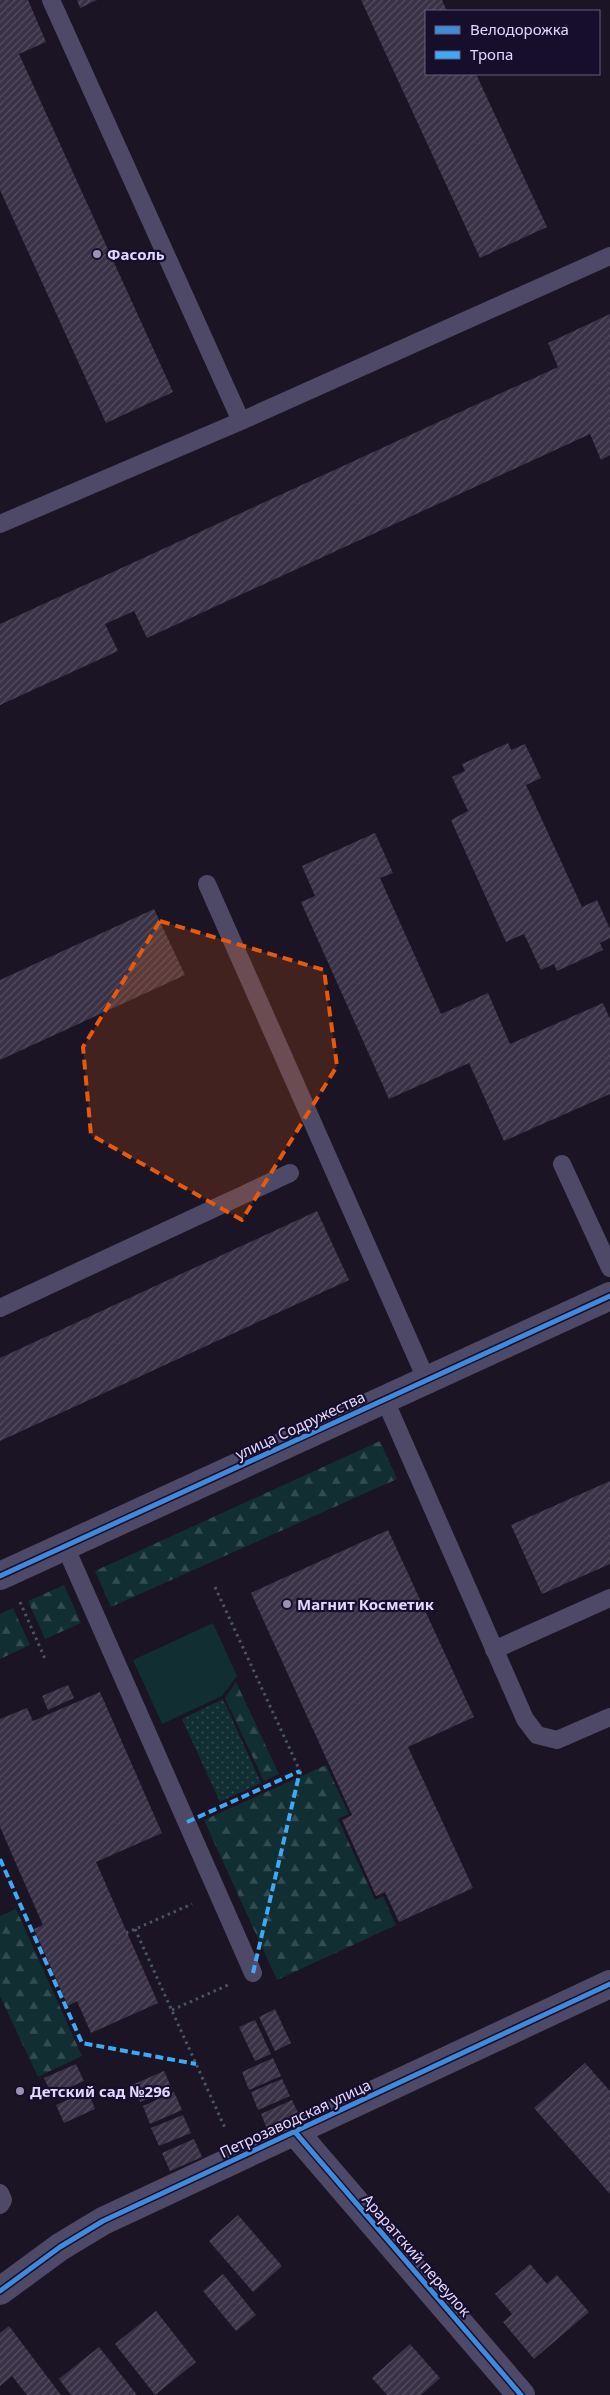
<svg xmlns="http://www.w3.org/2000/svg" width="610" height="2395" viewBox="0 0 610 2395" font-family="'Noto Sans',sans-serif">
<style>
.grass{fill:#112e33}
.forest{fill:url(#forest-firs)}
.park{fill:url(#park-dots)}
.building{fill:url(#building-hatch)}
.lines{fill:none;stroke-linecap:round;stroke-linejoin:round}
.path{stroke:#495567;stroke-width:3;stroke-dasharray:2.5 4;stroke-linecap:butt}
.service{stroke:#4e4966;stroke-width:18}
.minor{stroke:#4e4966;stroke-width:28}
.tertiary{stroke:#4e4966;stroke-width:28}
.quiet{stroke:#3fa9f5;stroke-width:4;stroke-dasharray:8 4;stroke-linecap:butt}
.cycleway-casing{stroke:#170e2b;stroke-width:8}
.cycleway{stroke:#408adc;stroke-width:5}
.marked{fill:#e8590c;fill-opacity:0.2;stroke:#e8590c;stroke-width:4;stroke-dasharray:10 6;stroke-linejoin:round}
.poi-dot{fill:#9b93b3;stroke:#170e2b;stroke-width:2}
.labels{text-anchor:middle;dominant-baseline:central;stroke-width:4.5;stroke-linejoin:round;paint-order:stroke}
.poi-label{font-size:15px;font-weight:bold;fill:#e1d8ff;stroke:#170e2b;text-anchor:start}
.street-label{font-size:15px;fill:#e1d8ff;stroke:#170e2b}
</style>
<defs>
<pattern id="forest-firs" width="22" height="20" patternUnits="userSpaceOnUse" patternTransform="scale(1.25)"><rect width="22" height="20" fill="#112e33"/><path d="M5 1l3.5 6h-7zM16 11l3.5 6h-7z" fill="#334c52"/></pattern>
<pattern id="park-dots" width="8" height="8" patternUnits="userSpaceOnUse" patternTransform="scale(1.25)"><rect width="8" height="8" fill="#112e33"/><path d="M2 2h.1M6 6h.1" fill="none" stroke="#334c52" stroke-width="1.8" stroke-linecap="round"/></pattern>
<pattern id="building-hatch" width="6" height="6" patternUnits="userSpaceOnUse" patternTransform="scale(1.25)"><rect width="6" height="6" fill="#393246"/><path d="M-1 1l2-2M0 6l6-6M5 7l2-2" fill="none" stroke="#554f62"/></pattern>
</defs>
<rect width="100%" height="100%" fill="#1a1425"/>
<path class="grass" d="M213,1623l24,53 -15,20 -60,28 -29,-64z"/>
<path class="forest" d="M380,1441l17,38 -286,128 -16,-36z
M64,1585l17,38 -36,16 -17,-38z
M13,1608l17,37 -30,14v-45z
M236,1682l43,92 -15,7 -39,-83z
M326,1765l23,49 -11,5 37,81 8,-4 13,29 -119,55 -73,-160z
M16,1909l66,147 -44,21 -38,-81v-80z"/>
<path class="park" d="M223,1699l38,84 -41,19 -38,-83z"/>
<path class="building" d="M0,0h28l18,42 -27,12 154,338 -67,31 -106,-233z
M77,0h20l-17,8z
M361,0h81l5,11h-21v63h50l71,153 -67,31z
M610,314v141l-9,5 -11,-26 -443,204 -13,-27 -29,13 13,27 -118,54v-81l558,-257 -10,-24z
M508,743l3,7 14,-6 16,34 -15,7 56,122 15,-7 13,29v9l-10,5 3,7 -46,21 -3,-7 -13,6 -17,-36 -18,8 -55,-122 17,-9 -16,-34 13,-6 -3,-7z
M375,833l18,40 -13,5 61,136 47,-21 22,51 93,-41 7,16v75l-106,47 -35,-78 -80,36 -88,-197 14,-6 -13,-30z
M154,909l31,66 -185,85v-80z
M317,1211l32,69 -349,161v-83z
M610,1481v83l-68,30 -31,-69z
M388,1530l86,187 -66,30 65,141 -74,34 -14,-30 -9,4 -34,-76 10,-5 -101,-222z
M68,1685l6,13 -26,12 -6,-14z
M100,1692l62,141 -66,29 62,141 -67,30 -14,-32 -9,5 -34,-77 9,-4 -43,-98v-108l27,-11 6,13z
M275,2009l16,34 -16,8 -16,-34z
M255,2020l16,34 -16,7 -16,-34z
M273,2058l8,18 -32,14 -7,-18z
M585,2063l25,28v103l-76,-86z
M76,2064l8,17 -32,14 -8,-17z
M164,2071l8,18 -32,13 -8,-17z
M282,2079l8,17 -32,14 -7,-18z
M88,2091l7,18 -31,14 -8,-18z
M174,2092l8,18 -32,14 -7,-18z
M292,2100l8,17 -32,14 -7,-17z
M183,2115l8,18 -32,13 -8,-18z
M194,2139l8,18 -32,14 -8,-18z
M238,2215l44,51 -29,26 -44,-51z
M530,2264l17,20 10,-9 32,37 -55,47 -31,-37 9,-8 -17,-20z
M223,2274l33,41 -20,16 -33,-40z
M156,2311l40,51 -41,33 -40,-51z
M9,2326l52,69h-34l-15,-19 -12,10v-53z
M410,2344l30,34 -19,17h-34l-15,-17z
M99,2347l38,48h-66l-12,-16z"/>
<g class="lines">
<path class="path" d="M215,1587l85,184
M20,1602l26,59
M135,1929l90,199
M126,1933l66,-29
M172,2010l56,-25"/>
<path class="service" d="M51,0l190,421
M0,524l241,-103 369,-165
M207,884l220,497
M562,1164l48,104
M0,1308l290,-135
M385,1400l140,319 12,16 20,5 53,-23
M65,1546l188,427
M494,1650l116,-52
M0,2193l3,7 -3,5"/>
<path class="minor" d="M295,2132l226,263
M0,2291l60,-44 43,-26 507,-237"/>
<path class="tertiary" d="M0,1576l610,-280"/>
<path class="quiet" d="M187,1822l113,-51
M0,1859l82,184 114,21
M253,1973l47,-202"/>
<defs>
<path id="cycleway" d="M0,1576l610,-280
M295,2132l226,263
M0,2291l60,-44 43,-26 507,-237"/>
</defs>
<use href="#cycleway" class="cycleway-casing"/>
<use href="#cycleway" class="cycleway"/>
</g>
<path class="marked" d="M160,921l164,49 13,96 -95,154 -151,-85 -8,-88z"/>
<g class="poi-dot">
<circle cx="97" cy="254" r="5"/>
<circle cx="287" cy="1604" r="5"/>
<circle cx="20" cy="2091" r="5"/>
</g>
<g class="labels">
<g class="poi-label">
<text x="107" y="254">Фасоль</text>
<text x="297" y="1604">Магнит Косметик</text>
<text x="30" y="2091">Детский сад №296</text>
</g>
<g class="street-label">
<text transform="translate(300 1425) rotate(-25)">улица Содружества</text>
<text transform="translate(295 2118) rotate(-25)">Петрозаводская улица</text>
<text transform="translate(417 2255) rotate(49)">Араратский переулок</text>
</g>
</g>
<rect x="425" y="10" width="175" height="65" fill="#170e2b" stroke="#685f80"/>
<rect x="435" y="26" width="25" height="8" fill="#408adc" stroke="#685f80"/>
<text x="470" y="35" font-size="15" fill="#e1d8ff">Велодорожка</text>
<rect x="435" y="51" width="25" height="8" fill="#3fa9f5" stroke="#685f80"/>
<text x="470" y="60" font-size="15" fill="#e1d8ff">Тропа</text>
</svg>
